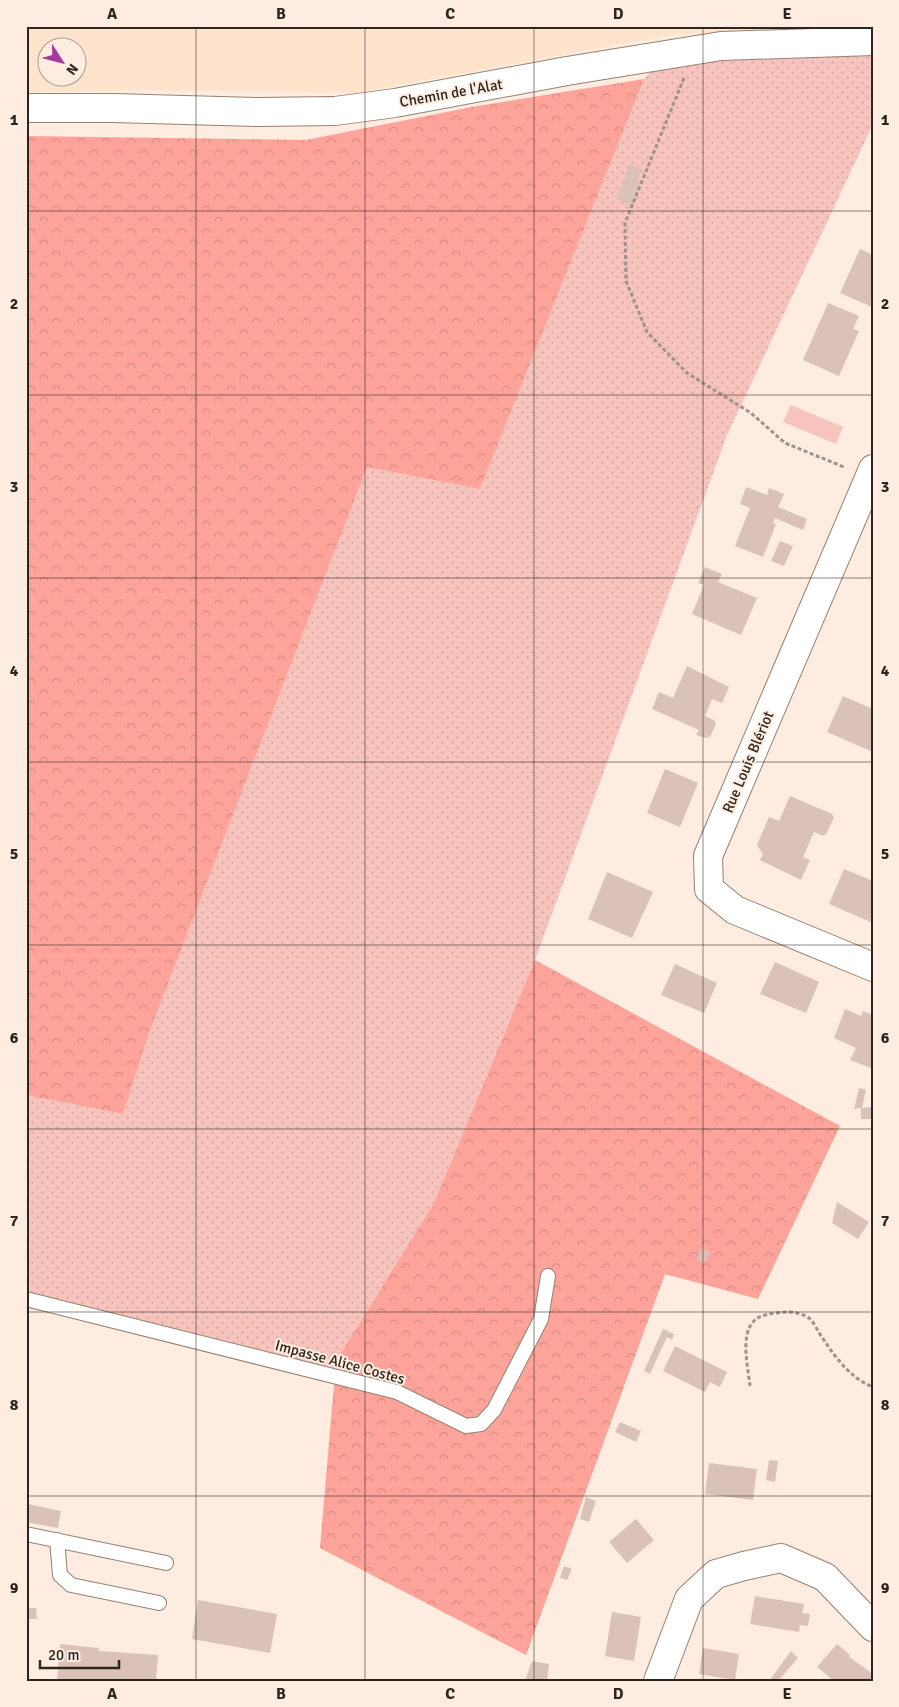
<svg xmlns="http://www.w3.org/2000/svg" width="899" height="1707" viewBox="0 0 899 1707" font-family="Signika,sans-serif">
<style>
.built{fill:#fee3cd;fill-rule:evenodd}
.grass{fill:url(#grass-dots)}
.forest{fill:url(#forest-crowns)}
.garden{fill:#f6c3bd}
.building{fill:#dbc2b8}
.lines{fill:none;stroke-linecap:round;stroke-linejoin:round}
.lane-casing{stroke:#948272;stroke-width:16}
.street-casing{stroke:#948272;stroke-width:30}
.path{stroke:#9f9389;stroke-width:3;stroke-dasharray:4 2.5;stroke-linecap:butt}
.lane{stroke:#fff;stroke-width:14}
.street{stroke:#fff;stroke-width:28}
.grid{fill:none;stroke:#2d251f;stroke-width:1;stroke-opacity:0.55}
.labels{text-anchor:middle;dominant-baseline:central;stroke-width:4;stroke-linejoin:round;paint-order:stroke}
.street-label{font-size:15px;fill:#2d251f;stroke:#fdecdf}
.neatline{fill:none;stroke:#2d251f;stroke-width:2}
.grid-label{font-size:16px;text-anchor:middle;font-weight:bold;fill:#2d251f}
</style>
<defs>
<pattern id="grass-dots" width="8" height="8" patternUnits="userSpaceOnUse" patternTransform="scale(1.25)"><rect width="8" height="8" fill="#f6c3bd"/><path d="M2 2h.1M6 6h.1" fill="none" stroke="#d3a7a2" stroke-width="1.8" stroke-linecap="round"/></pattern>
<pattern id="forest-crowns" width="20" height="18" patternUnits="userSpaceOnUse" patternTransform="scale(1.25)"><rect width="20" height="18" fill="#fda39a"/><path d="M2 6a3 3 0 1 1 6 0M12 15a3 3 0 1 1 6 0" fill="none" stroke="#d98c84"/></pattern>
</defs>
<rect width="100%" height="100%" fill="#fdecdf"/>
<path class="built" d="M26,26h793l-147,9 -316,58 -205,-3 -125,2zM48,48h30v30h-30z"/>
<path class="grass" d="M668,53l205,1v70l-146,311 -192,525 -101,243 -98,158 -1,12 -309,-65v-213l97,19 26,-81 218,-566 113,22 164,-410z"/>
<path class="forest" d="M644,79l-164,410 -113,-22 -218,566 -26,81 -97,-19v-959l280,4 171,-34z
M535,960l305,166 -82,173 -93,-25 -139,381 -206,-107 16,-187 98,-158z"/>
<path class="garden" d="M791,405l52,22 -7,17 -53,-22z"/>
<path class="building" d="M630,164l12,5 -5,12 3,1 -9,23 -15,-6z
M860,249l13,6 -1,52 -32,-14z
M828,303l31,13 -6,13 6,2 -20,45 -36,-16z
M746,487l21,8 2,-7 15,6 -6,13 29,12 -4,11 -28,-12 -2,5 3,1 -13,33 -28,-11 15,-38 -10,-4z
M780,541l13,5 -9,20 -13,-5z
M705,567l17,7 -4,8 39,16 -16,37 -49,-21 12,-29 -6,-2z
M687,666l42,21 -7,16 -10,-4 -7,17 9,4 2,4 -6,13 -5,1 -9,-3 3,-5 -47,-21 7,-17 14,6z
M843,696l30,13v43l-46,-20z
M665,769l33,14 -18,44 -33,-14z
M790,796l42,18 2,4 -8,16 -3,2 -9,-4 -11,25 7,3 -9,20 -41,-20 3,-6 -6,-9 12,-28 10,4z
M844,869l29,12v42l-44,-19z
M607,872l46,20 -21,46 -44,-19z
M775,962l44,20 -13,31 -46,-19z
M675,964l42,19 -13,30 -43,-18z
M845,1009l16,7 2,-5 10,4v54l-23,-9 6,-12 -22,-10z
M859,1088l7,2 -4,18 11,-1v12h-12v-11l-7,1z
M837,1202l32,20 -11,17 -26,-16z
M702,1248l8,4 -6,11 -7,-4z
M663,1329l11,5 -2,6 -5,-3 -17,37 -6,-3z
M675,1346l52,26 -7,15 -10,-5 -5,10 -42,-21z
M620,1422l21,9 -5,11 -21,-10z
M769,1460l9,1 -3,21 -9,-2z
M709,1463l48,6 -4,31 -48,-6z
M586,1497l10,4 -7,21 -9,-3z
M28,1504l33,7 -3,17 -32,-6z
M636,1519l18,21 -27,23 -18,-21z
M564,1566l8,3 -5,11 -7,-2z
M755,1596l49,8 -2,9 8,1 -2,12 -8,-1 -1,7 -49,-8z
M198,1600l79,14 -7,39 -78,-14z
M26,1608h10l1,11h-11z
M612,1612l29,5 -7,44 -29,-5z
M60,1644l39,4v3l59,4 -2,26h-99z
M837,1644l13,11 -1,2 24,17v7h-39l-17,-14z
M703,1648l36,6 -4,26 -36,-6z
M791,1651l7,7 -20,23h-9z
M532,1661l17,3 -2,17h-22z"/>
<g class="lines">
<defs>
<path id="lane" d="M26,1299l371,93 69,34 15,-2 13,-14 47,-91 7,-43
M26,1534l140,29
M57,1540l3,35 11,10 88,18"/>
<path id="street" d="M26,108h87l144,4 78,-1 60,-8 172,-32 154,-25 152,-5
M873,469l-165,387 1,33 26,21 138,57
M658,1681l31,-82 27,-25 28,-8 37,-8 44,19 48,50"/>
</defs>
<use href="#lane" class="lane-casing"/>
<use href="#street" class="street-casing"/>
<path class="path" d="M684,78l-59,145 1,58 21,51 40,41 64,40 34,30 59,24
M750,1386c-2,-21 -14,-64 15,-71 15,-3 30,-6 44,3 5,4 9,14 13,19 13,20 28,41 51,50"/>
<use href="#lane" class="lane"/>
<use href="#street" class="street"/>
</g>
<path class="grid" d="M196,26v1655M365,26v1655M534,26v1655M703,26v1655M26,211h847M26,395h847M26,578h847M26,762h847M26,945h847M26,1129h847M26,1312h847M26,1496h847"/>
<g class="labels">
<g class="street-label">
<text transform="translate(451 93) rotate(-10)">Chemin de l'Alat</text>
<text transform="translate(748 762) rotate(-67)">Rue Louis Blériot</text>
<text transform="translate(340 1362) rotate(15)">Impasse Alice Costes</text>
</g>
</g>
<rect width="899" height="1707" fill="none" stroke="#fdecdf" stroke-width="55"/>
<g transform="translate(62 62) rotate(126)"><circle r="24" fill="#fdecdf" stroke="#aa9c92"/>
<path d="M0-4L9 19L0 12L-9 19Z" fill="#a43b9d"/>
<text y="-8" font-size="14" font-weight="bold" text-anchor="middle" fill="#2d251f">N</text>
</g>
<path d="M40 1660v8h79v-8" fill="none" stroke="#2d251f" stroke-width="2.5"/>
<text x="48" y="1660" font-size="15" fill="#2d251f" stroke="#fdecdf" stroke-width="4" paint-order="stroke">20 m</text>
<rect x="28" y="28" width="844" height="1652" class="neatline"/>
<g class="grid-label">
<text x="112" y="19">A</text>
<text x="281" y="19">B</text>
<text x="450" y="19">C</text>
<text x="618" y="19">D</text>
<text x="787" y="19">E</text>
<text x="14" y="125">1</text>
<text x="885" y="125">1</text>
<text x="14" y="309">2</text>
<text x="885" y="309">2</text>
<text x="14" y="492">3</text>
<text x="885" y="492">3</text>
<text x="14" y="676">4</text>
<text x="885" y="676">4</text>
<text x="14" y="859">5</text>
<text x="885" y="859">5</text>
<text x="14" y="1043">6</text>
<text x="885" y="1043">6</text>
<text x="14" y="1226">7</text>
<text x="885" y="1226">7</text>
<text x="14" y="1410">8</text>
<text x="885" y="1410">8</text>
<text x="14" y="1593">9</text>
<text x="885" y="1593">9</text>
<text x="112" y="1699">A</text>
<text x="281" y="1699">B</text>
<text x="450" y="1699">C</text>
<text x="618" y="1699">D</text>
<text x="787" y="1699">E</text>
</g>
</svg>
